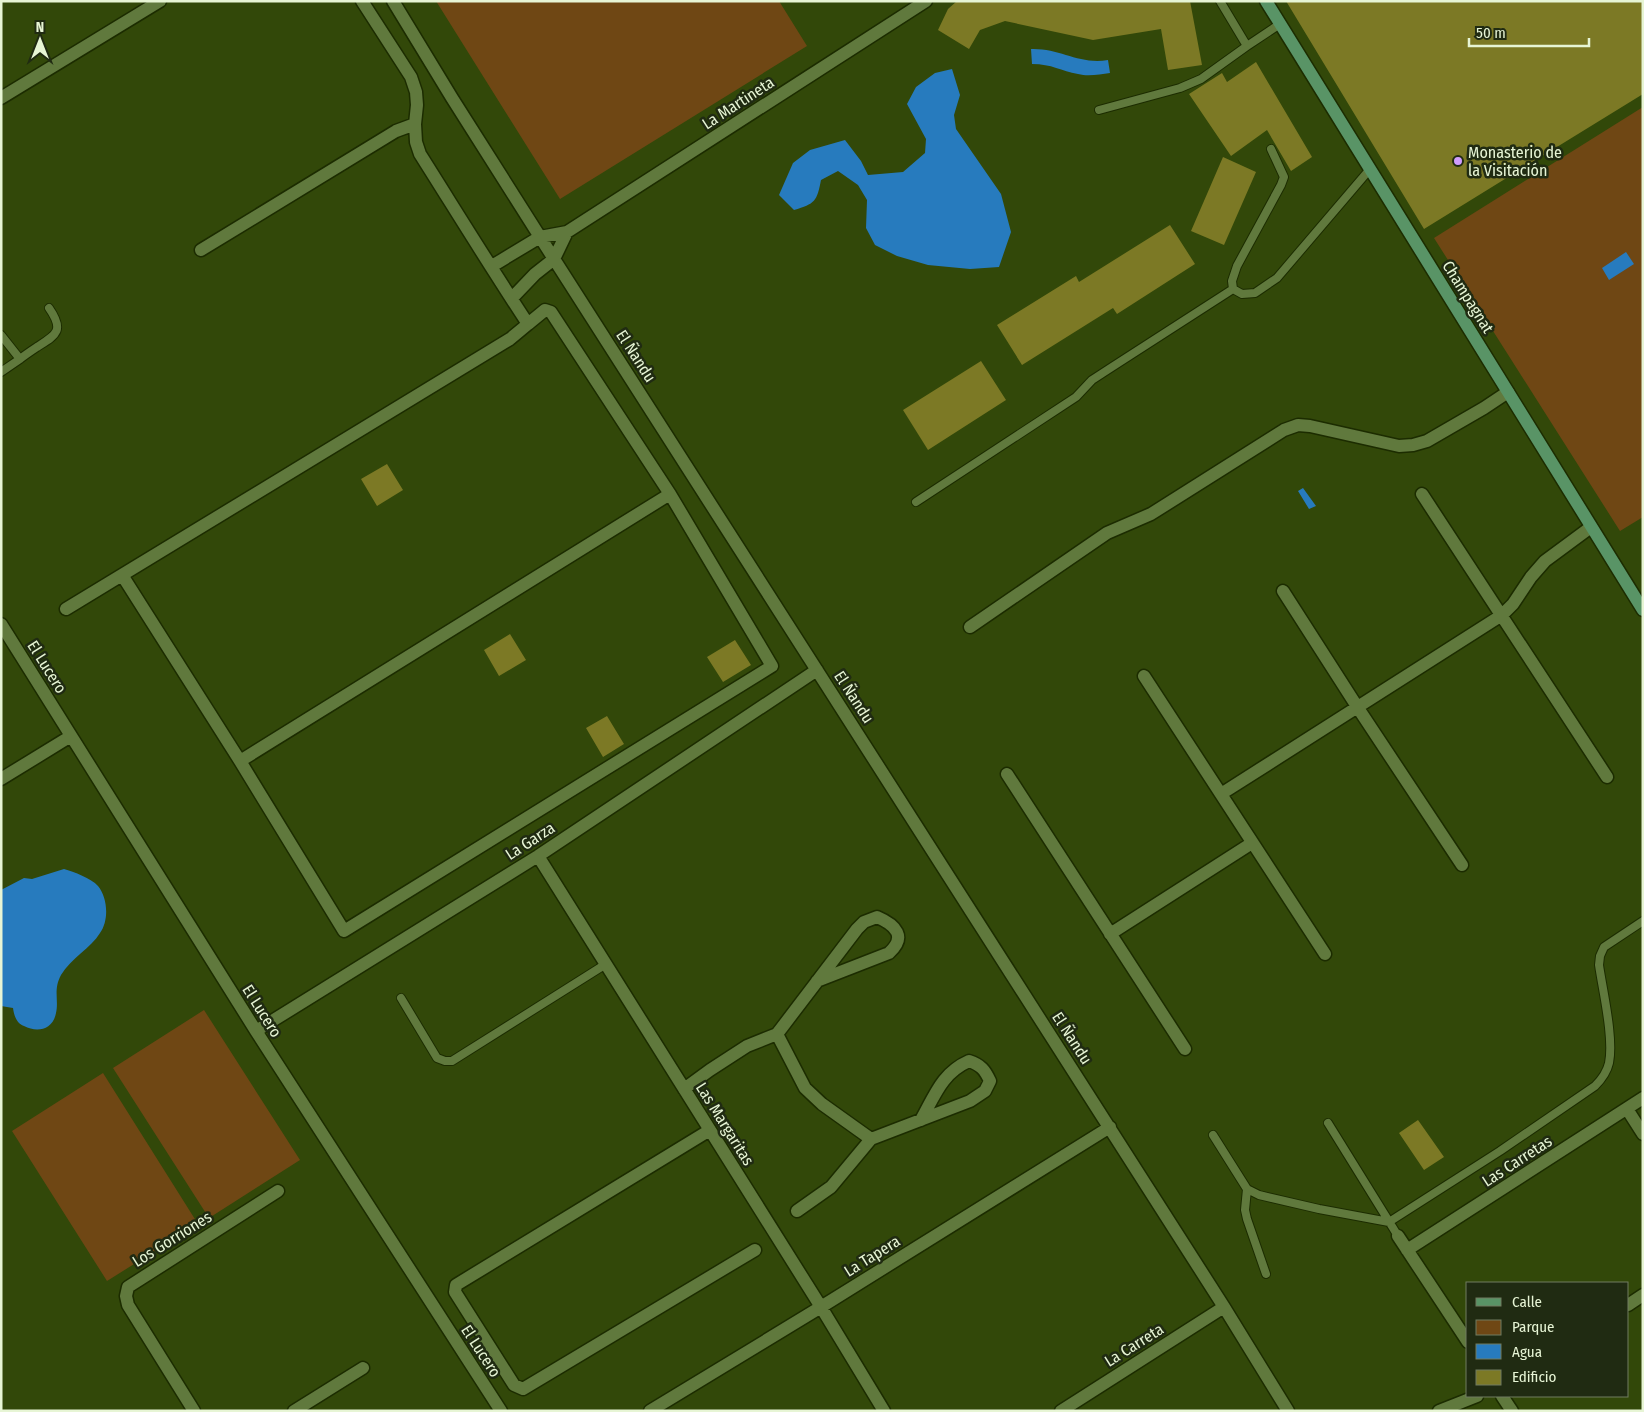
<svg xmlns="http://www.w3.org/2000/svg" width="1644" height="1412" viewBox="0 0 1644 1412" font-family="'Fira Sans Condensed',sans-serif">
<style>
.green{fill:#6f4714}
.water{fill:#277bbe}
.building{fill:#7c7925}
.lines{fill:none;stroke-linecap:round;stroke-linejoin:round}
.lane-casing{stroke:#1c2c00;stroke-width:10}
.street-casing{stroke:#1c2c00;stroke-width:15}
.secondary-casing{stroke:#1c2c00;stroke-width:15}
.lane{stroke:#60793d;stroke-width:8}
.street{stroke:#60793d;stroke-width:12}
.secondary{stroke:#599466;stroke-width:12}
.poi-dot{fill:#d09dfe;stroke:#202b12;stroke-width:2}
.labels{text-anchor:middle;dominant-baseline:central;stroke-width:5;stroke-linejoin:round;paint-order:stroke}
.street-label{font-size:16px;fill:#e7f5d5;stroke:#202b12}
.poi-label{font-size:16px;fill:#e7f5d5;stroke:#202b12;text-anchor:start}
</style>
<rect width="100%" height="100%" fill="#324809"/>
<path class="green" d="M436,1h343l28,45 -247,153z
M1643,107v410l-23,14 -186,-293z
M204,1010l96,150 -91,58 -96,-150z
M103,1073l95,151 -91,57 -95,-150z"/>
<path class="water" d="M1031,49c29,-1 48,16 77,11l2,13c-10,1 -21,4 -32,1 -17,-3 -26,-10 -46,-10z
M952,69l8,26 -6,20 2,14 45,65 10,38 -12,35 -29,2 -42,-4 -31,-9 -22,-11 -9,-17 1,-28 -9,-15 -20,-14 -17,9c-4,21 -6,24 -27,30l-15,-15 14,-32 17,-13 35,-10 16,21 7,14 35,-3 22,-19 1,-14 -19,-35 9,-17 19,-14z
M1626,252l8,12 -25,16 -7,-12z
M1303,488l13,18 -7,3 -11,-18z
M64,869c10,3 27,9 34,17 10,12 11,35 2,47 -9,15 -29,25 -39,42 -8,15 -2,25 -5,38 -3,17 -19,20 -32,13 -8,-3 -10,-11 -11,-18l-12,-2v-116l23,-12 8,1z"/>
<path class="building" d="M957,1h233l12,64 -34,5 -7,-41 -68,11 -88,-19 -25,9 -11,19 -31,-19 10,-21z
M1286,1h357v93l-219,135z
M1256,62l56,95 -21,14 -24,-41 -36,26 -42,-62 33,-21 5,9z
M1223,157l33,15 -32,73 -33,-14z
M1170,225l25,39 -78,50 -4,-6 -91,57 -25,-40 79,-49 3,6z
M981,361l25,39 -78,50 -25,-40z
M387,464l16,26 -26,16 -16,-27z
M510,634l16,26 -27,16 -15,-26z
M735,640l16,25 -28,17 -16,-25z
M607,716l17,28 -21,13 -17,-29z
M1418,1120l26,37 -20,13 -25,-37z"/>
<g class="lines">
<defs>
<path id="lane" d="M1220,1l27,45
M1099,110l81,-22 21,-9 46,-33 33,-22
M1271,149l13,28 -3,8 -44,81 -5,15 1,8 9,5 13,-1 22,-15 93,-109
M1,335l19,24 -19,13
M20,359c5,-4 11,-8 17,-12 19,-12 28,-16 12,-39
M916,502l160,-105 16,-17 20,-13 121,-78
M401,998l36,60 8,3h7l154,-97
M1328,1123l70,113
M1213,1135l34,54 -2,21 2,9 19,55
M1247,1189l12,6 60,14 70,13 111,-71 95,-65c7,-7 12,-14 14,-23 5,-25 -6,-71 -10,-98l1,-9 4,-9 39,-26"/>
<path id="street" d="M393,1l59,97 102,161 670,1048 64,104
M1,98l159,-97
M201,250l195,-119 19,-7
M492,266l48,-29 27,-5 359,-231
M512,298l23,-24 19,-15 13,-27
M1422,494l185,283
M122,575l118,186 104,170 428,-265 -102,-172 -119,-182 -6,-2 -17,14c-37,-56 -72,-113 -108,-170l-4,-12 -1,-18 2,-19 -1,-13 -5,-15 -49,-76
M1283,591l75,117 104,157
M66,609l444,-270 18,-15
M1,624l255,407 245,380
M970,627l137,-94 44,-19 133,-84 14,-5 12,1 89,20 14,-1 14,-4 57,-33 24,-16
M1144,676l181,278
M240,761l430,-267
M1007,774l178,275
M1,779l70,-43
M1221,794l281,-179 11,-11 18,-27 14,-16 46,-34
M538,856l283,451 63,104
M1110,934l142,-91
M256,1031l282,-175 279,-186
M777,1034l28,54 17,16 49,35 -40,48 -34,24
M684,1089l26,-19 37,-24 30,-12 80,-105 7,-7 13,-5c19,8 30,20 12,36l-72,28
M1627,1109l16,25
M710,1130l-254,155 -1,7 59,93 9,4 232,-139
M871,1139l99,-38 15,-10 5,-10c-5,-11 -9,-16 -21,-20 -27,12 -34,34 -48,59
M1398,1236l70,106
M1407,1250l236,-152
M1628,1305l15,-10
M1502,1396l10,15
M194,1411l-66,-106 -2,-9 2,-9 150,-96
M294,1411l69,-43
M650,1411l171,-104 289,-180
M1061,1411l163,-104
M1439,1411l38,-15"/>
<path id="secondary" d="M1266,1l377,609"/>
</defs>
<use href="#lane" class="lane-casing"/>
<use href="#street" class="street-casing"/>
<use href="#secondary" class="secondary-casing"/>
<use href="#lane" class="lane"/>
<use href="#street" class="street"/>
<use href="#secondary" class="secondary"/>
</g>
<circle class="poi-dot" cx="1458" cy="161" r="5"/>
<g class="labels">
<g class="street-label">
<text transform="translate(738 103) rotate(-33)">La Martineta</text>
<text transform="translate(1468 297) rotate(58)">Champagnat</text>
<text transform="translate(636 356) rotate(57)">El Ñandu</text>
<text transform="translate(47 667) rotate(58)">El Lucero</text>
<text transform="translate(854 697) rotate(57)">El Ñandu</text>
<text transform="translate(530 841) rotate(-33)">La Garza</text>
<text transform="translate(262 1011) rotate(58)">El Lucero</text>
<text transform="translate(1072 1038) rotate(57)">El Ñandu</text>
<text transform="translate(725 1124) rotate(58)">Las Margaritas</text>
<text transform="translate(1517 1161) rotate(-33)">Las Carretas</text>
<text transform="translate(172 1239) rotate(-32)">Los Gorriones</text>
<text transform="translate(872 1256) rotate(-32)">La Tapera</text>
<text transform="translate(1134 1345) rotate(-32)">La Carreta</text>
<text transform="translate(481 1351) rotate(57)">El Lucero</text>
</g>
<g class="poi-label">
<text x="1468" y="152">Monasterio de<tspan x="1468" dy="18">la Visitación</tspan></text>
</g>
</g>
<rect width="1644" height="1412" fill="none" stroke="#e7f5d5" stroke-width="5"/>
<rect x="1466" y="1282" width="162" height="115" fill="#202b12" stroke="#707c60"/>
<rect x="1476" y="1298" width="25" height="8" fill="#599466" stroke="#707c60"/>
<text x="1512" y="1307" font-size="15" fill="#e7f5d5">Calle</text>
<rect x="1476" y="1320" width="25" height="15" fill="#6f4714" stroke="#707c60"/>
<text x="1512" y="1332" font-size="15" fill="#e7f5d5">Parque</text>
<rect x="1476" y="1344" width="25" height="15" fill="#277bbe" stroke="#707c60"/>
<text x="1512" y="1357" font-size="15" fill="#e7f5d5">Agua</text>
<rect x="1476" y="1370" width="25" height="15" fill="#7c7925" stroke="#707c60"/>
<text x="1512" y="1382" font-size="15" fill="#e7f5d5">Edificio</text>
<g transform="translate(40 40)" stroke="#202b12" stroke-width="4" paint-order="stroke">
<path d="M0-4L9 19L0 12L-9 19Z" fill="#e7f5d5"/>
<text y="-8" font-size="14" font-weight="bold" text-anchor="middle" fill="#e7f5d5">N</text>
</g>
<path d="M1469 38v8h120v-8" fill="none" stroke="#e7f5d5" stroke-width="2.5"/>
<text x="1476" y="38" font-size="15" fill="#e7f5d5" stroke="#202b12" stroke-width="4" paint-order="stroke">50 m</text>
</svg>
